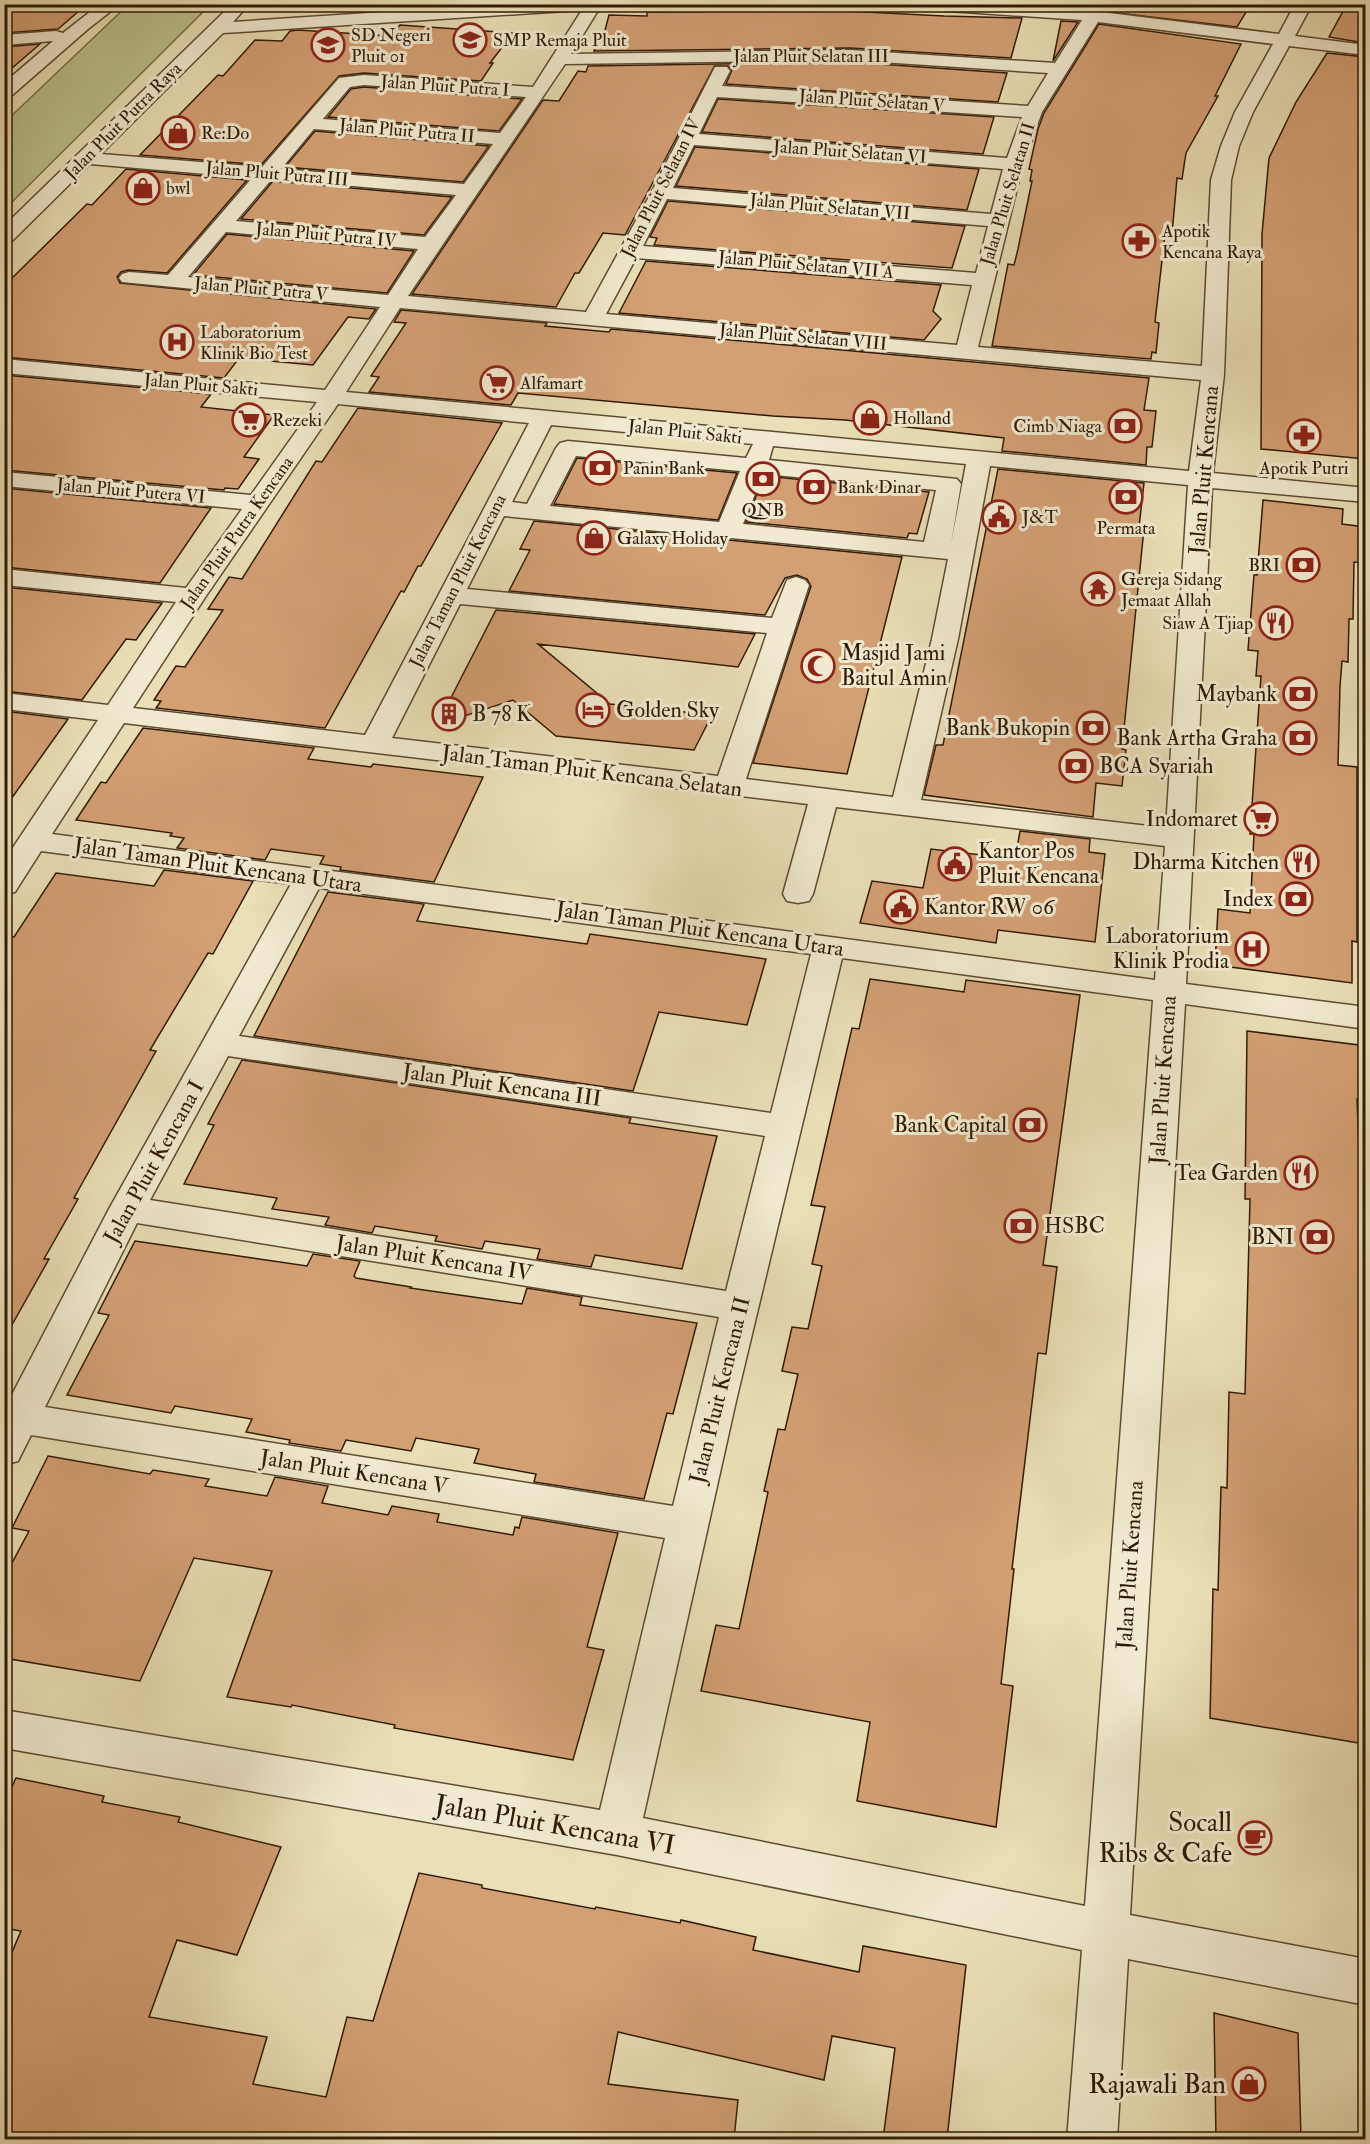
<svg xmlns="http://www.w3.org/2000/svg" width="1370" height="2144" viewBox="0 0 1370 2144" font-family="'IM FELL Double Pica',serif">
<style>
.green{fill:#bac18c;stroke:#756e48;stroke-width:1.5}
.building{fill:#d3a074;stroke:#301a05;stroke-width:1.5}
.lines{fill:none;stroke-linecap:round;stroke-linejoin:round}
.minor-casing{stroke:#5e4b31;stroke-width:3}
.minor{fill:#f1ead0;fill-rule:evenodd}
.labels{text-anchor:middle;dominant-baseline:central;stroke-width:6;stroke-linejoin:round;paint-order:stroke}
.far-poi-label{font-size:18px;fill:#301a05;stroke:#f1ead0;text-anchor:start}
.far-street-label{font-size:18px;fill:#301a05;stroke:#f1ead0}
.street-label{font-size:22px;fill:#301a05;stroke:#f1ead0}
.poi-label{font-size:22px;fill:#301a05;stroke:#f1ead0;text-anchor:end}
.near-poi-label{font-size:27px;fill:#301a05;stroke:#f1ead0;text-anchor:end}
.near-street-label{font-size:27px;fill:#301a05;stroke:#f1ead0}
</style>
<rect width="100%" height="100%" fill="#eadfb6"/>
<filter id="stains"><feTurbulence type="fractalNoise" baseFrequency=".00333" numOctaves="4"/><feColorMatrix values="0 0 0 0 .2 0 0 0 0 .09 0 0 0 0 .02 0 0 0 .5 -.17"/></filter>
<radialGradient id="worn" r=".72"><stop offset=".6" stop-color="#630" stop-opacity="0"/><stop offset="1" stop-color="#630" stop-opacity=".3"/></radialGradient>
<path class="green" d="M128,5h82l-205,204v-87z"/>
<path class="building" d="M4,4h83l-29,25 -54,4z
M1065,4h186l-14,23 -172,-20z
M1347,4h18v39l-36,-6z
M786,8l158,8 78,2 -11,40 -161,-10 -256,3 5,-13h4l6,-23 38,1v-4l138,-1z
M1061,21l17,1 -25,39z
M1099,24l142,20 -26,52h3l-32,57 -4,26 -5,-1 -5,56h-7l-10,88 4,1 -3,30 -4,-1 -1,7 -159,-13 16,-82 6,1 4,-16 14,-68h-2l2,-11 -3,-1 9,-40 6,-16z
M400,25l113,8 -23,30h3l-12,18 -117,-8 -25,3 -78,89 -121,-10 78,-80 5,1 32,-36 27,1 8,-10 8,-1 92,6z
M40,44l-36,31v-28z
M1327,53l38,4v402l-104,-10 1,-215 7,-76 27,-56z
M850,62l157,11 -9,29 -272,-18 6,-14 -5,-5h-12l-90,170 -22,-2 -24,40h-4l-19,34 -144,-13 131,-194 16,1 19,-30 8,1 2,-6z
M364,87l158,12 -23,32 -171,-14 23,-28z
M718,99l276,18 -11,37 -281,-22z
M315,131l174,15 -26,36 -178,-15z
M695,147l284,22 -12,41 -291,-24z
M126,169l121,11 -80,93 -39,-3 -7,2 -4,5 3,6 256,26 -7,10 -21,-2 -35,48 -74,-7 -15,20 -220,-21v-71l83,-82 5,1z
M273,181l179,16 -28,38 -183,-16z
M668,201l297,25 -13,42 -298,-23 3,-7 -7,-1z
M227,234l187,17 -27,42 -194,-18z
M646,261l295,24 -8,26 8,8 -17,21 -305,-27z
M401,310l146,13 -2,3 64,6 2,-3 538,49 -5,32 12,1 -4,36h-5l-1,18 -144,-14 2,-13 -159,-18 -72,-4 -255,-23 -7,12 -142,-13 10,-15 -8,-1 35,-53 -12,-1z
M4,375l207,19 -10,13 73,8 -30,42 15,2 -21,30 -13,-1 -1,2 -220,-20z
M358,408l144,15 -81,143h-3l-14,26 -3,-1 -76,137 -169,-20 5,-7 -7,-1 22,-34 9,1 38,-57 -15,-1 21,-32 13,2 74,-118 6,1z
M577,458l160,15 -19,47 -164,-16z
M998,469l146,14 -5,44 5,1 -22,221 4,1 -4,36 -26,-3 -3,34 -169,-22 12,-50h7z
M764,476l165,16 -12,42 -8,-1 -2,5 -161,-16z
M4,488l207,20 -51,75 -156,-16z
M1263,500l80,9 -1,15 23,3v36l-11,-1 -1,57h-4l-1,43 -6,-1 -2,25 -2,79 19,2v175l-5,-1v42l-137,-18 3,-56 32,4 4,-79h-4l11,-158h-5l2,-25 -10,-1 6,-75h3z
M534,521l368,36 -55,217 -94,-11 58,-177 -4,-7 -10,-4 -12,3 -20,37 -256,-24 21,-41 -10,-1z
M4,587l158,16 -26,37 -10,-1 -44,61 -78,-9z
M496,610l259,24 -17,33 -200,-23 72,60 102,11 -18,35 -138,-14 -43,-36 -76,25z
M4,711l64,8 -64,90z
M143,728l171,20 -6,11 63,8 2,-3 110,13 -49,105 -94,-12 1,-3 -21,-3 4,-8 -53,-7 -6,11 -88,-12 7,-10 -14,-2 2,-3 -96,-13 25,-38 5,1z
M1020,831l70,8 -1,13 16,2 -10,88 -97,-12 -2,13 -136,-20 12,-42 51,7 8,-39 84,10z
M164,870l89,11 -40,73 -5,-1 -58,97 6,1 -82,147 4,1 -34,60h5l-45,80v-403l10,1 42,-64 98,13z
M328,892l96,12 -7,17 170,23 3,-10 176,25 -19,66 -88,-13 -26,79 -379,-55z
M870,979l94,13 2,-12 114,15 -37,270 14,2 -11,87 -8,-1 -26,216h2l-13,115 12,2 -17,141 -139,-26 13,-79 -169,-31 15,-66 23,4 29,-137 -4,-1 14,-62 7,1 13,-56 -16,-3 10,-44 16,2 14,-63 -10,-2 13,-57 -14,-2 41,-177 7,1z
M1247,1031l112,14 1,54h-3l5,122 3,1v181l-4,-1 3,99h-3l4,123v55l-1,-1 1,66 -155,-26 3,-129 5,1 3,-103 6,1 2,-96 16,2 5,-195h-5z
M242,1060l389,58 -2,5 88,13 -35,133 -87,-14 -4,12 -54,-8 3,-10 -55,-8 -3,8 -47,-8 2,-5 -62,-10 -3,7 -47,-8 4,-8 -57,-8 5,-11 -93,-14 30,-59 -6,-1z
M135,1241l172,25 6,-12 47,7 -6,15 2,2 55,9 -1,1 112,16 5,-16 55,9 -2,8 117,18 -24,91 -6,-1 -23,86 -110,-17 2,-8 -62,-11 5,-14 -63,-11 -5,13 -65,-11 -5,11 -52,-8 1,-3 -44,-8 6,-13 -77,-13 -4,7 -104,-18 42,-80 -11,-2z
M48,1456l102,18 3,-4 56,9 -4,7 62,10 8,-19 53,9 -6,17 66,12 4,-9 47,8 -2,8 76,13 2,-8 4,1 3,-11 96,16 -31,114 17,3 -31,110 -179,-32 1,-3 -103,-20 -1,2 -64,-10 45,-126 -78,-13 -54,123 -136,-23v-80l25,-47 -17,-3z
M16,1778l88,18 -2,6 78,15 -2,5 103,25 -44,108 -60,-15 -28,77 118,20 -14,47 73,13 21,-80 26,4 46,-148 63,12v3l113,21 1,-2 84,16 1,-3 75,17 -3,13 106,22 4,-26 103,19 -19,174h-64l12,-91 -63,-12 -8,44 -206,-48 -10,52 130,16 -4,39h-730v-168l17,-40 -17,-3v-124z
M1214,2013l84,20 3,106h-85z"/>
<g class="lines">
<defs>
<path id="minor" d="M100,4h20l-32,25 -78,68 -6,1v-15l49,-42 -49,4v-10l52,-4 7,2z
M507,4h95l-31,50 279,-4 205,13 27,-43 -163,-11 -8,-5h87l95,7 186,23 16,-30h17l-17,32 71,9v10l-77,-9 -36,66 -14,34 -8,34 -7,194 -11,99 153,15v14l-154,-14 -26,496 180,23v22l-181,-25 -55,911 236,44v46l-238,-46 -11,181h-50l15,-190 -465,-95 -613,-107v-38l596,100 65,-272 -634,-103 -13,26 -14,4v-55l105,-201 182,-325 -250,-33 -26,41 -11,2v-33l94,-141 -94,-11v-16l104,12 68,-103 -172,-17v-16l182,19 56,-79 -238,-23v-14l247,23 66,-93 -313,-29v-14l321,31 55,-83 -258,-25 -3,-4 3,-4 7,-2 39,3 84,-97 -162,-14 -79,78 -7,2v-18l224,-218 6,-1 8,5 -9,10zM582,10l-49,77 -169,-12 -25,3 -77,89 -161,-13 122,-121zM1098,22l175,22 -38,68 -14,34 -10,34 -9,186 -224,-19 45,-183 19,-52zM850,60l198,13 -20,33 -306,-20 8,-15 -3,-4h-12l-64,126 -65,119 -178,-16 157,-232zM364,85l162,12 -26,36 -177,-14 27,-32zM717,97l305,20 -15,41 -308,-24zM314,129l179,15 -29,40 -183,-15zM694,145l309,24 -12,45 -318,-26zM272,179l184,16 -31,42 -189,-16zM667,199l321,27 -12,47 -333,-27zM226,232l192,17 -30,46 -200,-18zM636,258l336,27 -15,60 -351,-31zM400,308l801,72 -12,91 -843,-79zM338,404l191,19 -164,312 -232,-27 73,-112zM551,425l202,19 -7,14 -178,-17 -8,2 -4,5 -29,56 -15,-2zM773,446l193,18 -15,80 10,-60 -4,-5 -188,-19zM576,456l164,15 -21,51 -169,-16zM990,466l198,19 -22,343 -245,-28 37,-161zM763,474l173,16 -12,52 -181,-18zM504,516l444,43 -16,80 -39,158 -147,-18 63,-194 -4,-5 -9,-3 -9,3 -15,38 -305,-29zM460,604l307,29 -49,143 -326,-38zM124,723l684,81 -25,90 4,7 11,2 11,-2 4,-7 23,-87 329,39 -10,134 -1103,-146zM319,888l492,66 -40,159 -532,-77zM842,958l311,42 -68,906 -442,-88 93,-417zM228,1056l537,80 -39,155 -576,-91zM137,1223l582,94 -46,189 -628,-99z"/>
</defs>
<use href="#minor" class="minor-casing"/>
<use href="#minor" class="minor"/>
</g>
<defs>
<symbol id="school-ring" viewBox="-11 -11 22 22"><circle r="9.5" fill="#f1ead0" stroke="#8f2418" stroke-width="1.5"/><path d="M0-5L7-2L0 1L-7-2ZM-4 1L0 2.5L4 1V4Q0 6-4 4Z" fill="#8f2418"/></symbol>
<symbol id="shop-ring" viewBox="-11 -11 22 22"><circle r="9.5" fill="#f1ead0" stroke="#8f2418" stroke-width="1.5"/><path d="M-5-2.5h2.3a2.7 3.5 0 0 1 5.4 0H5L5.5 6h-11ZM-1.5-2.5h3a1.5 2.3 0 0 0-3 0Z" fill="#8f2418"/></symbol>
<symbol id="pharmacy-ring" viewBox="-11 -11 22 22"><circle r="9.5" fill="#f1ead0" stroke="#8f2418" stroke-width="1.5"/><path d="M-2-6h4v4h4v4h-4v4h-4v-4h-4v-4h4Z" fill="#8f2418"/></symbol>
<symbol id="hospital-ring" viewBox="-11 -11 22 22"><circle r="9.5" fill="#f1ead0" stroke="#8f2418" stroke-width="1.5"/><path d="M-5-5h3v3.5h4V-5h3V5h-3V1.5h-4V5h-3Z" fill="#8f2418"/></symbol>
<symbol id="supermarket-ring" viewBox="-11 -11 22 22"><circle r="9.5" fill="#f1ead0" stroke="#8f2418" stroke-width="1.5"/><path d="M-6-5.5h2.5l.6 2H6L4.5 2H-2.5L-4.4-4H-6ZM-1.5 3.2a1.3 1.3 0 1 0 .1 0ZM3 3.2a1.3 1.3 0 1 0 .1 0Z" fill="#8f2418"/></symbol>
<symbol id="bank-ring" viewBox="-11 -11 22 22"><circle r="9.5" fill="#f1ead0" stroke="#8f2418" stroke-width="1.5"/><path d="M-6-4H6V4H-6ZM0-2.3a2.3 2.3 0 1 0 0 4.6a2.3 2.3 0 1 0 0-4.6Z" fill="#8f2418"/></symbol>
<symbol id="civic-ring" viewBox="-11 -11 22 22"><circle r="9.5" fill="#f1ead0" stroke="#8f2418" stroke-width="1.5"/><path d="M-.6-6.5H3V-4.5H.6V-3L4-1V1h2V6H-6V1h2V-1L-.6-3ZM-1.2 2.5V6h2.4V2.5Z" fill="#8f2418"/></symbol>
<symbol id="temple-ring" viewBox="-11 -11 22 22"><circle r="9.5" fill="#f1ead0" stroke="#8f2418" stroke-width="1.5"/><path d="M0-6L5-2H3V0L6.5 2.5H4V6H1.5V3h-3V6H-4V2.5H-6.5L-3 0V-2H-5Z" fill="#8f2418"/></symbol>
<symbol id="restaurant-ring" viewBox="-11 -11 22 22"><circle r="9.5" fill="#f1ead0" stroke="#8f2418" stroke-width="1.5"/><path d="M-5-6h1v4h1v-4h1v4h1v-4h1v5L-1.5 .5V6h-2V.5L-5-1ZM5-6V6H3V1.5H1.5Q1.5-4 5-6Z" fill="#8f2418"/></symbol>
<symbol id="mosque-ring" viewBox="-11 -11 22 22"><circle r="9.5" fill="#f1ead0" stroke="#8f2418" stroke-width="1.5"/><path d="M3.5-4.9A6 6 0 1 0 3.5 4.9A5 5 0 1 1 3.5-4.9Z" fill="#8f2418"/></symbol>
<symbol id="hotel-ring" viewBox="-11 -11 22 22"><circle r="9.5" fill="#f1ead0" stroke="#8f2418" stroke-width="1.5"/><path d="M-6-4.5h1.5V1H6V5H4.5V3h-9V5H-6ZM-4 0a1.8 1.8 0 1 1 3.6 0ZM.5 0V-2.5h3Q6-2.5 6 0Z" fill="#8f2418"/></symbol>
<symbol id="building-ring" viewBox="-11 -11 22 22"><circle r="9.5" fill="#f1ead0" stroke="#8f2418" stroke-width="1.5"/><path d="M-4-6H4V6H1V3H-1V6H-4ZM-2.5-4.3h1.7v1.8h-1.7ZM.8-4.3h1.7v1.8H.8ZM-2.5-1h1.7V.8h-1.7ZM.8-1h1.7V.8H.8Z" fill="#8f2418"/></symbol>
<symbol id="cafe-ring" viewBox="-11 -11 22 22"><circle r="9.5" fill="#f1ead0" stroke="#8f2418" stroke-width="1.5"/><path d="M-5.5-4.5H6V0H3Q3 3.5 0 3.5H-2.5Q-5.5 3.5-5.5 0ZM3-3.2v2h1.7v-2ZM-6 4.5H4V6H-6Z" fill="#8f2418"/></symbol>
</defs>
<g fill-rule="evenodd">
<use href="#school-ring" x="451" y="21" width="38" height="38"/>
<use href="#school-ring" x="309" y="26" width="38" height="38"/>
<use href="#shop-ring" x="159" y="114" width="38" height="38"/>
<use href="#shop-ring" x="124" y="169" width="38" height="38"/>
<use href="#pharmacy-ring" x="1120" y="222" width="38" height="38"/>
<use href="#hospital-ring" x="158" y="323" width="38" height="38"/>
<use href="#supermarket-ring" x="478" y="364" width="38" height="38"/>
<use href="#shop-ring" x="851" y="399" width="38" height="38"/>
<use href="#supermarket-ring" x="230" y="401" width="38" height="38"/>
<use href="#bank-ring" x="1106" y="407" width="38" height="38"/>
<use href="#pharmacy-ring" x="1285" y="417" width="38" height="38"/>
<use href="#bank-ring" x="581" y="449" width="38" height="38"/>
<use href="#bank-ring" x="744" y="460" width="38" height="38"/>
<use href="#bank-ring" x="795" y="468" width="38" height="38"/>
<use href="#bank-ring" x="1107" y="478" width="38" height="38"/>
<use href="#civic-ring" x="980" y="498" width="38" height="38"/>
<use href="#shop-ring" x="575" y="519" width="38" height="38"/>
<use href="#bank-ring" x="1284" y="546" width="38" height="38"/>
<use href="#temple-ring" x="1079" y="570" width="38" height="38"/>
<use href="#restaurant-ring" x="1257" y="604" width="38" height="38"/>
<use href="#mosque-ring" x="799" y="647" width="38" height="38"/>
<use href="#bank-ring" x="1281" y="675" width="38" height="38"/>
<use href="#hotel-ring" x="574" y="691" width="38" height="38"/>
<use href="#building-ring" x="430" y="695" width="38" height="38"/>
<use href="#bank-ring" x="1074" y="709" width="38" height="38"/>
<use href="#bank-ring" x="1281" y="719" width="38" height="38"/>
<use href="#bank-ring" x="1057" y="747" width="38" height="38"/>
<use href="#supermarket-ring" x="1242" y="800" width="38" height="38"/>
<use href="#restaurant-ring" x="1283" y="843" width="38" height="38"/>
<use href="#civic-ring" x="936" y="845" width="38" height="38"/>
<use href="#bank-ring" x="1277" y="880" width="38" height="38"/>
<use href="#civic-ring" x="882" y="888" width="38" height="38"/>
<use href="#hospital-ring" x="1233" y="930" width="38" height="38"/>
<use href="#bank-ring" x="1011" y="1106" width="38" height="38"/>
<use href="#restaurant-ring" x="1282" y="1154" width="38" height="38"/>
<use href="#bank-ring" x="1002" y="1207" width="38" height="38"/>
<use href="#bank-ring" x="1298" y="1218" width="38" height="38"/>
<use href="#cafe-ring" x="1236" y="1819" width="38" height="38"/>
<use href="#shop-ring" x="1230" y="2065" width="38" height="38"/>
</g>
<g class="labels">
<g class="far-poi-label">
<text x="351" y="35">SD Negeri<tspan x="351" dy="21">Pluit 01</tspan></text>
<text x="493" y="40">SMP Remaja Pluit</text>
<text x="201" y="133">Re:Do</text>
<text x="166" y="188">bwl</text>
<text x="1162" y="231">Apotik<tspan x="1162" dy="21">Kencana Raya</tspan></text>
<text x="200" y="332">Laboratorium<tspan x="200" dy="21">Klinik Bio Test</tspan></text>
<text x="520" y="383">Alfamart</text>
<text x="893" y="418">Holland</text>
<text x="272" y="420">Rezeki</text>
<text x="1102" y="426" text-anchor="end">Cimb Niaga</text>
<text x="623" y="468">Panin Bank</text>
<text x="1304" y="468" text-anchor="middle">Apotik Putri</text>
<text x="837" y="487">Bank Dinar</text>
<text x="763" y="510" text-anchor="middle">QNB</text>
<text x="1022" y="517">J&amp;T</text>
<text x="1126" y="528" text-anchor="middle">Permata</text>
<text x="617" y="538">Galaxy Holiday</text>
<text x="1280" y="565" text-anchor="end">BRI</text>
<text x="1121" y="579">Gereja Sidang<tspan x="1121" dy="21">Jemaat Allah</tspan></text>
<text x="1253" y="623" text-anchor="end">Siaw A Tjiap</text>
</g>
<g class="far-street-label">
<text x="811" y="56">Jalan Pluit Selatan III</text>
<text transform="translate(445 86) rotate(4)">Jalan Pluit Putra I</text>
<text transform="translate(872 101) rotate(4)">Jalan Pluit Selatan V</text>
<text transform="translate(123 121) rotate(-45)">Jalan Pluit Putra Raya</text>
<text transform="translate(407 131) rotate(5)">Jalan Pluit Putra II</text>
<text transform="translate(850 152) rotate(4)">Jalan Pluit Selatan VI</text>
<text transform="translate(277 174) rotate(5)">Jalan Pluit Putra III</text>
<text transform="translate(661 188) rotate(-63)">Jalan Pluit Selatan IV</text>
<text transform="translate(1008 194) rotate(-73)">Jalan Pluit Selatan II</text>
<text transform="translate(830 207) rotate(5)">Jalan Pluit Selatan VII</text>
<text transform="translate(326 235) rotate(5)">Jalan Pluit Putra IV</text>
<text transform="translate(806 265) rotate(5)">Jalan Pluit Selatan VII A</text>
<text transform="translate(261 289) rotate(5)">Jalan Pluit Putra V</text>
<text transform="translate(803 337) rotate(5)">Jalan Pluit Selatan VIII</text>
<text transform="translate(201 385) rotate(5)">Jalan Pluit Sakti</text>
<text transform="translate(685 432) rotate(6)">Jalan Pluit Sakti</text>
<text transform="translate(131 491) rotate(5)">Jalan Pluit Putera VI</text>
<text transform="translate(237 533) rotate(-55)">Jalan Pluit Putra Kencana</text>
<text transform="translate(458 581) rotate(-63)">Jalan Taman Pluit Kencana</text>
</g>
<g class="street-label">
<text transform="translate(1204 470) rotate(-85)">Jalan Pluit Kencana</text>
<text transform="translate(592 771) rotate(7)">Jalan Taman Pluit Kencana Selatan</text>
<text transform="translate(218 865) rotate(8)">Jalan Taman Pluit Kencana Utara</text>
<text transform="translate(700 929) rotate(8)">Jalan Taman Pluit Kencana Utara</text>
<text transform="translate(1163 1080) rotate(-86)">Jalan Pluit Kencana</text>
<text transform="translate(502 1085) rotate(8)">Jalan Pluit Kencana III</text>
<text transform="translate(154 1162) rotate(-61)">Jalan Pluit Kencana I</text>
<text transform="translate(434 1258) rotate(9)">Jalan Pluit Kencana IV</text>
<text transform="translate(720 1390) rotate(-76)">Jalan Pluit Kencana II</text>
<text transform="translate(354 1472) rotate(9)">Jalan Pluit Kencana V</text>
<text transform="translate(1130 1565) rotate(-86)">Jalan Pluit Kencana</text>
</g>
<g class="poi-label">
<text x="841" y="653" text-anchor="start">Masjid Jami<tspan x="841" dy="25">Baitul Amin</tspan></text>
<text x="1277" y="694">Maybank</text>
<text x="616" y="710" text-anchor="start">Golden Sky</text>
<text x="472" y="714" text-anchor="start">B 78 K</text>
<text x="1070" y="728">Bank Bukopin</text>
<text x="1277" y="738">Bank Artha Graha</text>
<text x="1099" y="766" text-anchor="start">BCA Syariah</text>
<text x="1238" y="819">Indomaret</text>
<text x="978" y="851" text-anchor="start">Kantor Pos<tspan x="978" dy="25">Pluit Kencana</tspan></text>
<text x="1279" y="862">Dharma Kitchen</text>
<text x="1273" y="899">Index</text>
<text x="924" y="907" text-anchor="start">Kantor RW 06</text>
<text x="1229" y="936">Laboratorium<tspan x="1229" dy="25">Klinik Prodia</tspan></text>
<text x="1007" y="1125">Bank Capital</text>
<text x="1278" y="1173">Tea Garden</text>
<text x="1044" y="1226" text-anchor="start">HSBC</text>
<text x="1294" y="1237">BNI</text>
</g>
<g class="near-poi-label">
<text x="1232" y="1822">Socall<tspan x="1232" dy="31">Ribs &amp; Cafe</tspan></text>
<text x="1226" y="2084">Rajawali Ban</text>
</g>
<g class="near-street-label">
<text transform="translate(555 1825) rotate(10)">Jalan Pluit Kencana VI</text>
</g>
</g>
<rect width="1370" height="2144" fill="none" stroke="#eadfb6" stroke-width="24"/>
<rect x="6" y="6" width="1358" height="2132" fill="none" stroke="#301a05" stroke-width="3"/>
<rect x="12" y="12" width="1346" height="2120" fill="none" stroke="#301a05" stroke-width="1.5"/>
<rect width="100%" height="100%" filter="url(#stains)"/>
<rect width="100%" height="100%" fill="url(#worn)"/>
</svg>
